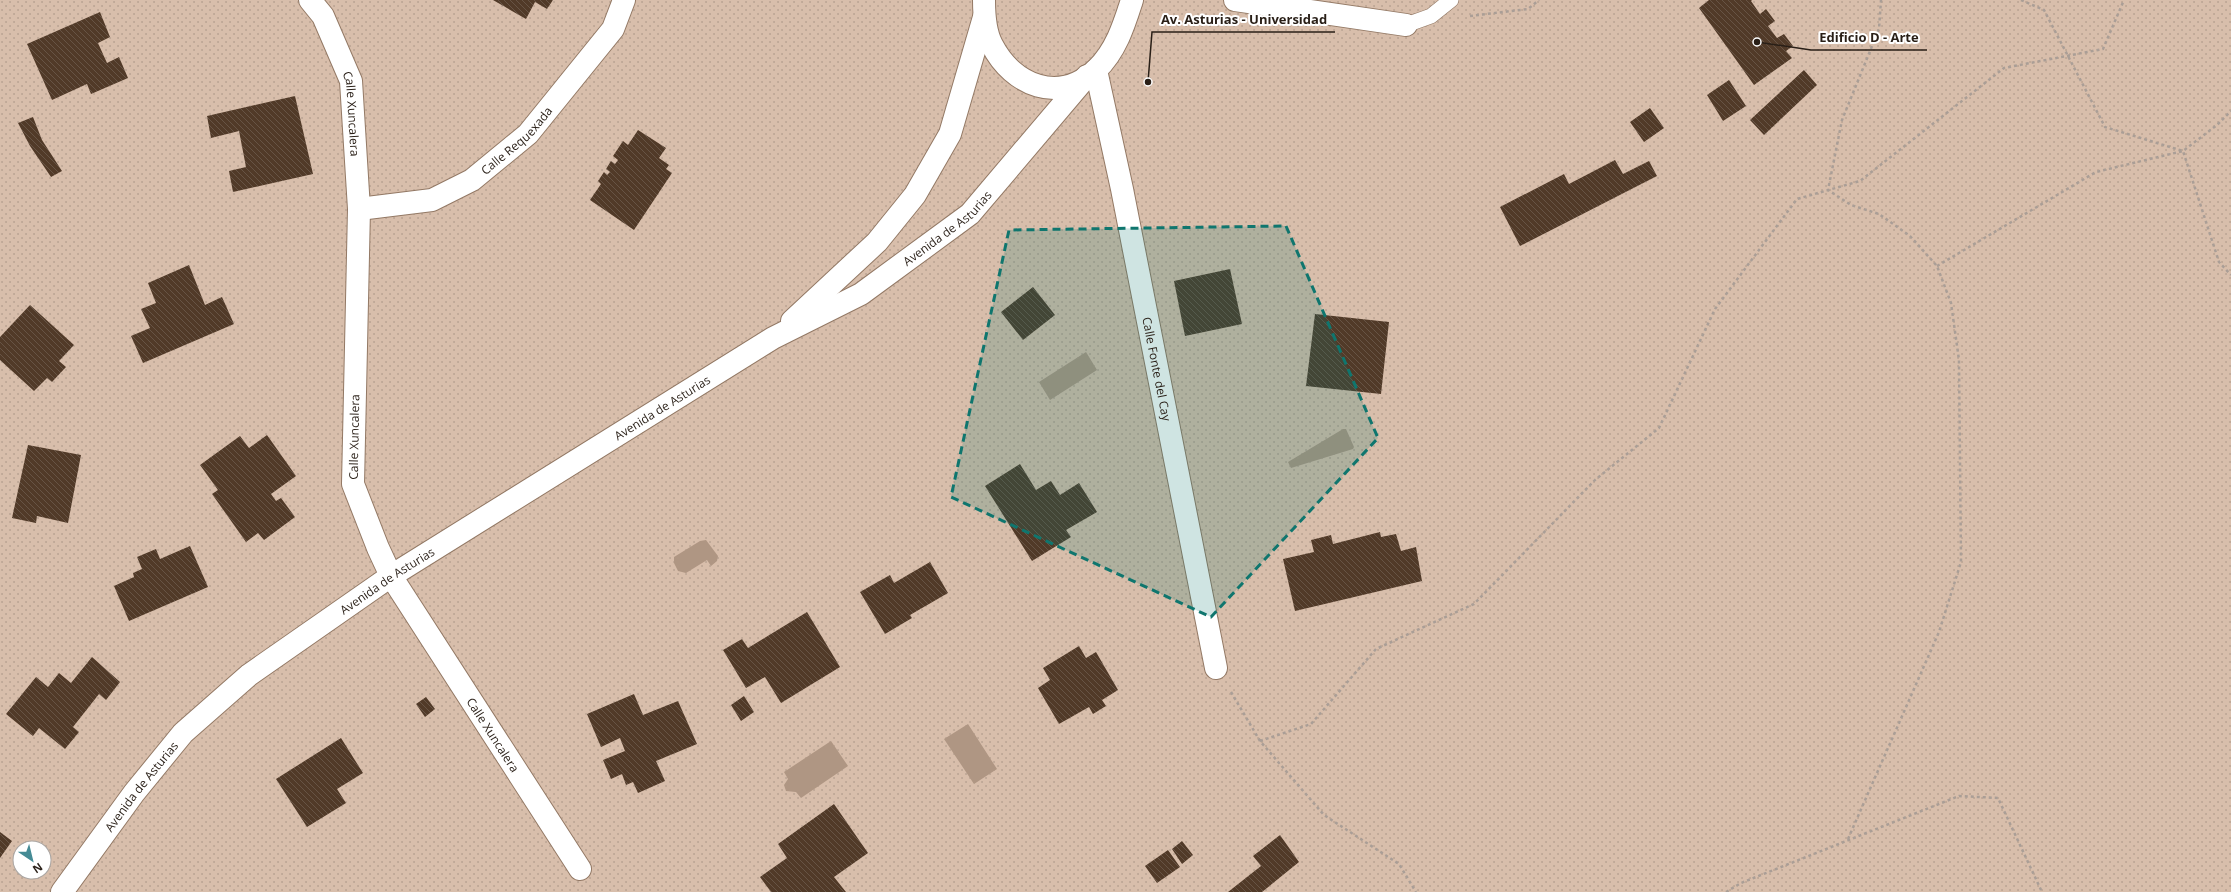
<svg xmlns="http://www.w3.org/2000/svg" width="2231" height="892" viewBox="0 0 2231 892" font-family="'Open Sans',sans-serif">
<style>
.park{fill:url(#park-dots);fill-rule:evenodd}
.water{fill:#af9683}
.building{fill:url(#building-back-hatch)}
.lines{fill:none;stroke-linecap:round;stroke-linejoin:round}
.lane-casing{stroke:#937965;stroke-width:16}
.street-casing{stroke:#937965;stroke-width:24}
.path{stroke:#aa9e96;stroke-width:2.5;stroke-dasharray:3 3;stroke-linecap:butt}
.lane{stroke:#fff;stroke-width:15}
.street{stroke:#fff;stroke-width:22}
.marked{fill:#0f766e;fill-opacity:0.2;stroke:#0f766e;stroke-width:3;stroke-dasharray:8 5;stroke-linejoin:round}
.labels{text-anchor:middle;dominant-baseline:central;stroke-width:4;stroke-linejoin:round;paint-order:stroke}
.street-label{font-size:12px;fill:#291f17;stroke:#fff}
.leader{fill:none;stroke:#291f17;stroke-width:1.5}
.callout-dot{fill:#291f17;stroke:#fff;stroke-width:1.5}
.callout-label{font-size:13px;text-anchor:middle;font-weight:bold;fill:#291f17;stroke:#fff;stroke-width:4;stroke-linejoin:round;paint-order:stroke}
</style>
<defs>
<pattern id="park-dots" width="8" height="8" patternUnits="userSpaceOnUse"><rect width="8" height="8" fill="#d8beab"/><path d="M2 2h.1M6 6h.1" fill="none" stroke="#b9a392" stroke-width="1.8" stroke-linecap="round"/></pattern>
<pattern id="building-back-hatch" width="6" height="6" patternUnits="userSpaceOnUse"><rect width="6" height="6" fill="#513a28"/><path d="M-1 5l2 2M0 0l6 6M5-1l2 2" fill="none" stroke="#675445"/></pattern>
</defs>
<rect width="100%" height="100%" fill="#fcefe7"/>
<path class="park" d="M0,0h2231v892h-2231zM20,848h24v24h-24z"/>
<path class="water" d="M1086,352l11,18 -47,30 -11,-18z
M1343,429h3l8,18 -1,2 -62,19 -3,-6z
M706,540l12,16 -1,5 -6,5 -4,-6 -21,13 -8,-2 -4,-8v-6l26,-16z
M968,724l29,45 -23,15 -30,-45z
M831,741l17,25 -47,32 -5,-6 -10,-1 -2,-6 4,-6 -4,-7z"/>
<path class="building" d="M493,0h60l-6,9 -12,-7 -9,17z
M1709,0h43l-1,1 9,13 6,-5 9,12 -7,5 9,12 7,-4 9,12 -7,5 6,7 -38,27 -55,-77z
M100,12l10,25 -12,6 9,20 12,-6 9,21 -37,16 -4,-10 -35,16 -25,-56z
M1804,70l13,15 -53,50 -14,-15z
M1729,80l17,26 -23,15 -16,-26z
M295,96l18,78 -80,18 -4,-21 17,-4 -7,-36 -28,7 -4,-22z
M1650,108l14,20 -20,14 -14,-20z
M33,117l9,23 20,31 -11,6 -21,-31 -12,-23z
M638,130l28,18 -7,10 10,7 -3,4 6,4 -38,57 -44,-30 11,-16 -3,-3 6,-9 3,3 3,-3 -4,-3 5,-8 4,3 3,-4 -5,-4 10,-15 5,4z
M1615,160l8,14 26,-13 8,15 -137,70 -20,-39 64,-33 5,10z
M189,265l16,40 17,-8 12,27 -91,39 -12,-27 19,-8 -9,-19 15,-6 -8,-20z
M1230,269l12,55 -57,12 -11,-55z
M1033,287l22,28 -32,25 -22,-28z
M30,305l44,40 -15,16 7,6 -14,15 -5,-4 -13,13 -34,-31v-23z
M1315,314l74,8 -8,72 -75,-8z
M267,435l29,41 -25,18 5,7 5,-3 14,19 -31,23 -6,-7 -12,9 -34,-48 6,-4 -18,-25 40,-29 9,12z
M28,445l53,10 -13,68 -31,-7 -1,7 -24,-5z
M1020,464l16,26 15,-9 9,14 19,-12 18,29 -31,18 5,7 -39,24 -47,-75z
M1380,532l1,5 15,-3 5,17 15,-4 6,34 -127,30 -12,-52 31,-7 -3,-12 20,-5 2,9z
M190,546l18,41 -79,34 -15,-35 20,-9 -1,-4 9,-4 -5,-12 19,-8 4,10z
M930,562l18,31 -38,22 2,3 -27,16 -25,-42 30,-17 4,8z
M807,612l33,55 -59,36 -16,-26 -19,11 -23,-38 19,-11 6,9z
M1079,646l7,12 10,-6 22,38 -16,10 4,6 -13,8 -4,-7 -30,17 -21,-36 12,-8 -7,-12z
M92,657l28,25 -14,18 -7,-6 -26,33 6,5 -14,17 -26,-21 -6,8 -27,-22 30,-37 12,10 11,-14 12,10z
M634,694l9,21 35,-14 19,43 -41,17 9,20 -27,12 -5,-11 -7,3 -4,-11 -11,5 -8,-19 22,-9 -5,-13 -19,9 -14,-33z
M744,696l10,16 -13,9 -10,-16z
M426,697l9,12 -10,8 -9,-13z
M341,738l22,35 -26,16 9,14 -39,24 -31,-48z
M834,804l34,49 -34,24 12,15h-75l-11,-15 27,-19 -9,-14z
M0,832l12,9 -12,17z
M1280,835l19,27 -37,30h-34l33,-26 -8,-10z
M1182,841l11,14 -11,9 -10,-15z
M1168,850l12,17 -23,16 -12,-17z"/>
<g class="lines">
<defs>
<path id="lane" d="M1406,25l25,-9 20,-16"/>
<g id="street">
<path id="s1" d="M310,0l13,16 28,65 8,128 -6,275 25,64 13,28 189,293"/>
<path d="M984,0c0,14 1,32 8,45 21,41 67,59 104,25 20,-19 28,-45 36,-70"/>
<path d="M1235,0l171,25"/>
<path id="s2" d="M1096,70l26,119 94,479"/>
<path id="s3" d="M359,209l73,-9 40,-20 56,-46 85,-105 11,-29"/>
<path d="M792,321l85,-79 38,-47 35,-61 34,-117"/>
<path id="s4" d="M62,892l72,-99 49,-60 66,-58 142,-99 382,-238 88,-44 109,-80 117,-138"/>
</g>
</defs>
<use href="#lane" class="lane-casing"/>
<use href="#street" class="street-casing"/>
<path class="path" d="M2021,0l23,10 61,117 78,24 36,111 12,13
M1470,16l58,-7 11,-9
M1937,266l159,-94 87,-21 34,-26 14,-14
M1231,692l29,49 64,74 75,49 17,28
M1260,741l51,-17 65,-75 98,-45 121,-124 64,-52 56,-119 82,-110 63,-18 144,-113 99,-19 21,-49
M1848,839l91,-207 22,-70 -2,-202 -8,-57 -14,-37 -27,-30 -31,-22 -28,-9 -23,-15 14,-70 37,-91 2,-29
M1726,892l15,-9 218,-87 39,2 44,94"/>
<use href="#lane" class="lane"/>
<use href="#street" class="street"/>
</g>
<path class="marked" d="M1286,226l92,212 -167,179 -260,-120 58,-267z"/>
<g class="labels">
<g class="street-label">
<text stroke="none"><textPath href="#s1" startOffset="124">Calle Xuncalera</textPath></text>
<text stroke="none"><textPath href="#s3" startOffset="178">Calle Requexada</textPath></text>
<text stroke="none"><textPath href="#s4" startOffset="1118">Avenida de Asturias</textPath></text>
<text stroke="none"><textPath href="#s2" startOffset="305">Calle Fonte del Cay</textPath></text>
<text stroke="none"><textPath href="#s4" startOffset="780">Avenida de Asturias</textPath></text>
<text transform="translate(354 437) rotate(-89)">Calle Xuncalera</text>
<text stroke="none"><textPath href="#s4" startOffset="455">Avenida de Asturias</textPath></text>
<text stroke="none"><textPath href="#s1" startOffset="783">Calle Xuncalera</textPath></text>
<text stroke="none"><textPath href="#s4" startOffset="132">Avenida de Asturias</textPath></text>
</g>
</g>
<path class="leader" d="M1148 82L1152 32H1335M1757 42L1811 50H1927"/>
<g class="callout-dot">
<circle cx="1148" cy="82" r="4"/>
<circle cx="1757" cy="42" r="4"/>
</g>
<g class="callout-label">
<text x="1244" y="24">Av. Asturias - Universidad</text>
<text x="1869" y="42">Edificio D - Arte</text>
</g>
<g transform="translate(32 860) rotate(145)"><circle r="19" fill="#ffffff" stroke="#a9a5a2"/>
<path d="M0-3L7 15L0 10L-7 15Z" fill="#458b95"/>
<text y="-6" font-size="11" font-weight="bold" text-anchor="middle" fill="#291f17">N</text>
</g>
</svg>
